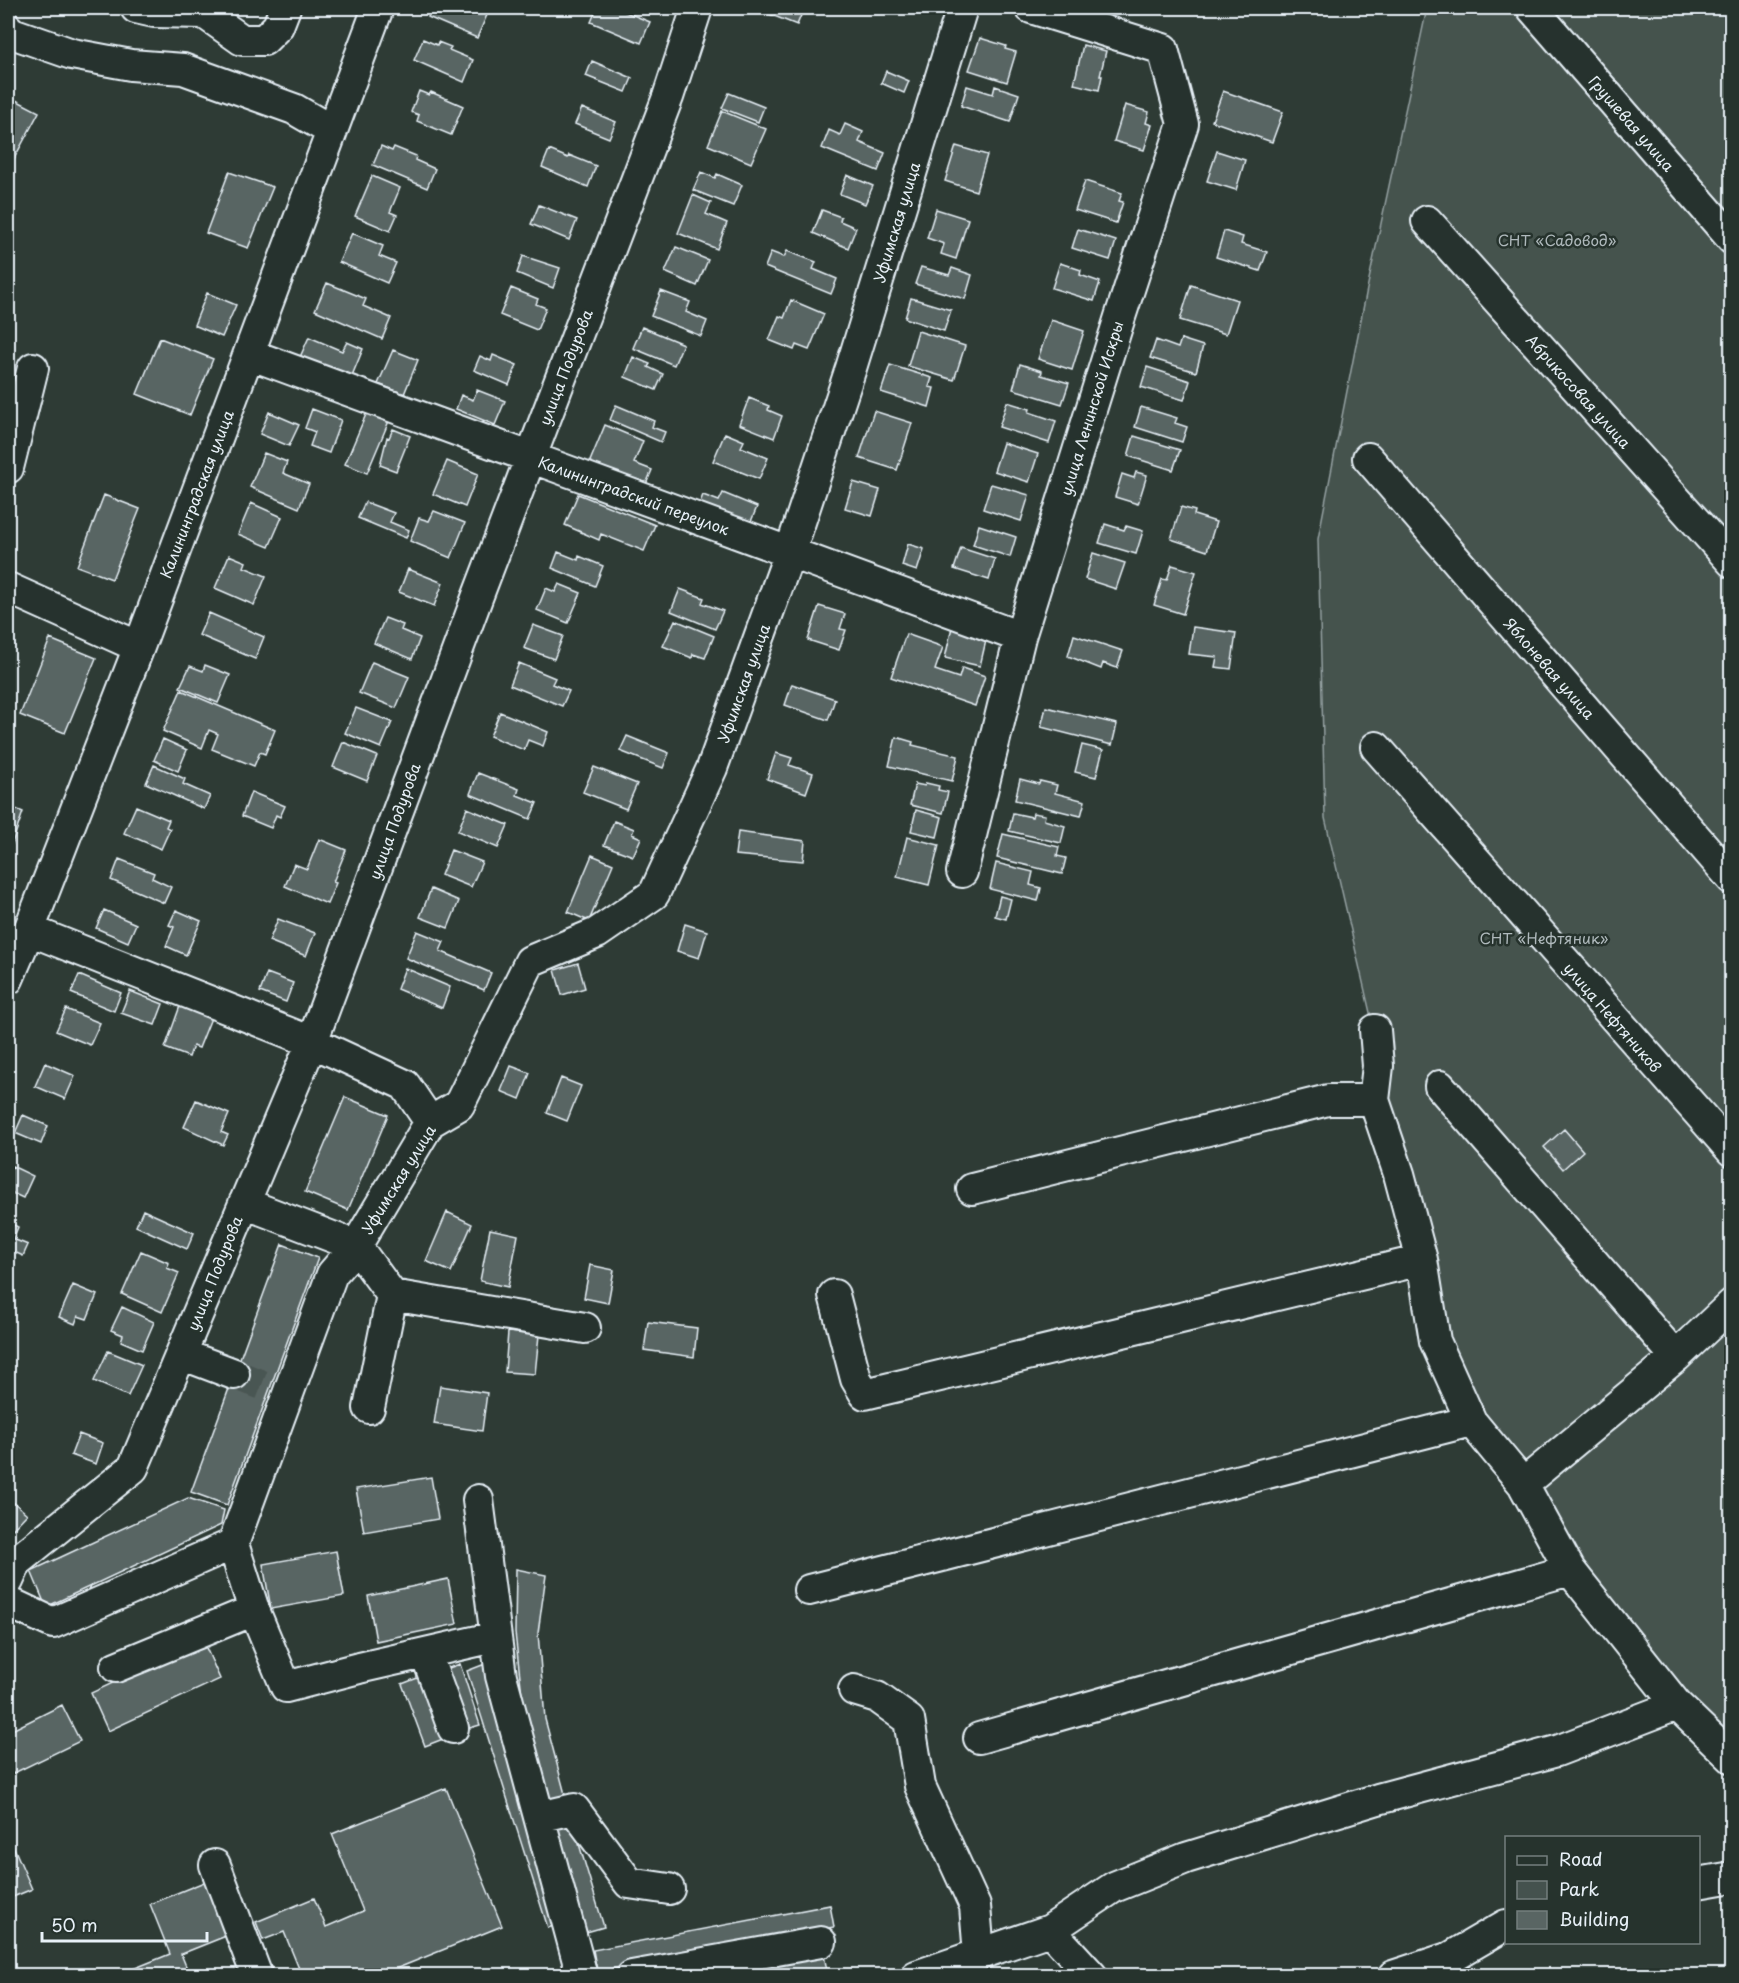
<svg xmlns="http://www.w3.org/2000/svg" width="1739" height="1983" viewBox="0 0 1739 1983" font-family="'Playpen Sans',sans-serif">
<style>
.green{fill:#45524e;stroke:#96a2a3;stroke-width:1.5}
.building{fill:#596563;stroke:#e8f1f8;stroke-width:1.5}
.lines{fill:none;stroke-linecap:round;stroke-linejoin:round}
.minor-tunnel{stroke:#4a5652;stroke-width:30;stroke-dasharray:30 15;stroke-linecap:butt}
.minor-casing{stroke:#e8f1f8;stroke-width:34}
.minor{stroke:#26332d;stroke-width:30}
.labels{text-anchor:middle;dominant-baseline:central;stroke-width:5;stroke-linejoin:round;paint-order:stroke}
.street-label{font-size:15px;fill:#e8f1f8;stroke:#26332d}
.park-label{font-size:15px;fill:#afb9bc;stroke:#26332d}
</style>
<rect width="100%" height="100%" fill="#2e3b35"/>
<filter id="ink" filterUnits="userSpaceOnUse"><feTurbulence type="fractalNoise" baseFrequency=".0167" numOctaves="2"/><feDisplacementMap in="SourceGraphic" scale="12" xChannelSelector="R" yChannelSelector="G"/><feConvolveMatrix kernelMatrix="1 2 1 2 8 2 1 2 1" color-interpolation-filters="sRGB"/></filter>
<g filter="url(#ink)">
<path class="green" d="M1427,8h304v1738l-136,-158 -128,-189 -17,-40 -125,-541 -7,-279 49,-250z"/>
<path class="building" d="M432,8h58l-13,30 -49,-21z
M597,8h19l34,14 -9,21 -50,-21z
M760,8h44l-7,17 -38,-15z
M980,38l26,8 -1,3 11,3 -9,30 -38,-12z
M423,39l14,6 1,-3 13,5 -2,3 24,10 -9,22 -50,-22z
M1083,45l23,6 -6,25h2l-3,14 -25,-6z
M592,61l40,17 -6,14 -40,-16z
M886,71l23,10 -5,12 -23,-10z
M967,86l26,8 2,-8 24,8 -9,28 -49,-16z
M419,91l10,4 2,-3 32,14 -12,29 -34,-14 2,-6 -8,-3z
M1223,91l60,21 -11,30 -60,-21z
M729,93l35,14 -6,15 -36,-14z
M8,96l31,16 -31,58z
M1125,105l24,7 -3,11 6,2 -8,25 -30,-9z
M582,108l34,14 -7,16 -34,-14z
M722,111l44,18 -15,34 -43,-18z
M845,124l18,8 -4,10 26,11 -7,18 -56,-23 7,-18 11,5z
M381,146l11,5 2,-4 22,9 -1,4 20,9 -8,19 -54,-23z
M956,146l31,9 -11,36 -31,-10z
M549,150l19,8 1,-3 27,11 -8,21 -46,-20z
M1217,151l28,9 -9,30 -29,-9z
M229,172l44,15 -25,61 -42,-15z
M701,172l14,6 2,-4 25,11 -9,21 -40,-16z
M847,175l26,11 -8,18 -25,-10z
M372,176l28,12 -10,24 7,3 -7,16 -35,-15z
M1085,181l37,12 -3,8 4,1 -7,21 -41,-13z
M693,195l18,8 -5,11 21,9 -10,26 -39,-16z
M539,205l38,15 -8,20 -38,-16z
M936,209l32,10 -12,40 -15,-5 3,-10 -17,-6z
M822,210l19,7 -1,4 16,7 -8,20 -35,-15z
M1078,229l38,12 -6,19 -38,-12z
M1224,231l19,6 -2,7 26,8 -7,19 -44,-14z
M352,233l31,13 -4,10 17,7 -9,20 -48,-21z
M676,247l32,13 -11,26 -32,-14z
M787,251l29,11 -3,7 24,10 -6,15 -66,-27 6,-15 13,5z
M523,256l37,12 -7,20 -36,-15z
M1060,263l21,7 -1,5 20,7 -6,19 -42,-13z
M921,267l28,8 3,-7 20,7 -7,24 -50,-15z
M327,283l39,16 -3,7 28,12 -9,21 -67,-29z
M1191,285l46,15 -11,34 -46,-14z
M511,288l27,11 -2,5 10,4 -9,22 -37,-15z
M661,291l29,11 -4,10 21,9 -6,15 -50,-20z
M207,293l29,12 -14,32 -28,-12z
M911,298l40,12 -7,21 -39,-13z
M791,300l33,14 -15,36 -13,-5 -2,5 -25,-10 10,-24 5,2z
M1051,320l33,11 -12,39 -34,-11z
M642,327l41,17 -9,21 -41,-17z
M918,331l47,15 -11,34 -46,-14z
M309,337l33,14 5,-9 16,7 -12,29 -51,-21z
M160,338l53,21 -23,56 -53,-21z
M1181,339l22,7 -7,26 -46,-14 6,-18 22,8z
M393,350l25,10 -14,34 -26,-10z
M493,355l24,10 -8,20 -35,-15 6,-14 11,5z
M633,357l17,7 -2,3 15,7 -7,16 -31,-13z
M1020,364l22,7 -1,4 28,8 -7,21 -49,-15z
M890,365l42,13 -3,9 5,1 -5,19 -48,-15z
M1147,367l43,14 -6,19 -43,-13z
M477,390l28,11 -10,24 -39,-16 5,-14 12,5z
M749,398l20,8 -1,4 14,6 -8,22 -35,-14z
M1007,402l23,7 -1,3 27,9 -7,22 -50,-16z
M616,405l38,16 -2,6 13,5 -4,10 -51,-22z
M1141,407l36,11 -2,5 12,4 -5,15 -47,-15z
M312,409l29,11 -12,33 -19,-7 5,-14 -10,-4z
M874,411l38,12 -15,47 -38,-12z
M269,412l30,13 -10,21 -29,-12z
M367,412l22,9 -22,52 -22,-9z
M605,425l38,16 -9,22 18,7 -8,19 -56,-23z
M393,429l17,7 -14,35 -16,-6 7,-28 2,1z
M725,433l19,8 -3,6 27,11 -9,21 -46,-18z
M1134,436l46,14 -7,20 -45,-14z
M1003,443l35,11 -9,28 -35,-11z
M264,453l23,9 -4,11 26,11 -10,24 -49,-21z
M447,461l31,13 -13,33 -32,-13z
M1136,472l11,3 -9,29 -23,-7 7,-23 12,4z
M853,482l27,8 -8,26 -27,-8z
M991,484l38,11 -8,26 -38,-12z
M723,493l34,14 -10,24 -50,-21 6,-15 16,6z
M578,494l77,31 -11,26 -43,-17 -2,6 -34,-15z
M104,495l36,14 -28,70 -35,-13z
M365,502l29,11 -4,9 19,8 -3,8 -48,-20z
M251,503l31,14 -13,30 -31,-13z
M1181,507l14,4 -1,4 22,7 -9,29 -36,-12z
M434,511l31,12 -14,35 -41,-17 9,-23 10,3z
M1105,524l19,6 2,-4 17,5 -7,23 -37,-11z
M979,525l37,12 -6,20 -37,-12z
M908,544l16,5 -7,22 -15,-5z
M961,548l34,11 -6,21 -35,-11z
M558,552l20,8 1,-4 24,10 -8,20 -43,-18z
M1093,553l32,10 -9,26 -31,-10z
M229,555l17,7 -2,5 22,9 -12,29 -39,-17z
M1172,565l24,7 -13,42 -29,-9 8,-26 5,1z
M408,569l35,14 -9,23 -35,-14z
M559,584l22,9 -13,30 -31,-13 9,-22 9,4z
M680,589l24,9 -2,5 21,8 -8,18 -44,-18z
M819,606l26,8 -5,15 6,1 -7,20 -31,-10z
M209,613l55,24 -9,22 -56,-24z
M385,618l18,7 -2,5 19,8 -8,21 -38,-16z
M675,620l39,16 -9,22 -12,-4 -1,4 -29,-12z
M533,625l30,11 -9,23 -30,-11z
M952,627l35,9 -7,30 -35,-8z
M1193,627l43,6 -5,36 -16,-2 2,-10 -28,-3z
M906,634l37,13 -8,23 24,8 3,-10 23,8 -10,30 -84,-29z
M1074,635l49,16 -6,17 -14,-5 -2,6 -33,-13z
M50,639l46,19 -31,75 -45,-18z
M372,662l37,15 -13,31 -37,-15z
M519,663l36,15 -3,6 17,7 -7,15 -52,-21z
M205,665l25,10 -12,28 -38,-16 10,-21 13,5z
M792,684l43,15 -7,21 -43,-15z
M181,690l94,40 -10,24 -5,-2 -6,14 -42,-17 6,-15 -9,-4 -7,18 -39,-17z
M1046,707l71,17 -5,21 -71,-18z
M356,708l36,14 -11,26 -36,-15z
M500,712l48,20 -5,14 -15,-6 -4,10 -34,-14z
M627,736l42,17 -6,15 -43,-17z
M896,737l17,5 -1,3 46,11 -6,25 -63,-15z
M163,739l24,11 -9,21 -24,-11z
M343,742l34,14 -10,25 -34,-14z
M1082,745l21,5 -7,27 -21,-5z
M776,753l16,5 -3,7 24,8 -7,20 -39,-14z
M154,765l31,14 -2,5 27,12 -6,13 -58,-26z
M594,767l43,17 -11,25 -43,-17z
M478,773l41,16 -2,6 20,8 -7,16 -60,-25z
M1020,779l19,5 1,-3 17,4 -2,8 30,8 -4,15 -66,-16z
M926,783l13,3 -1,4 10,2 -5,21 -33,-8 5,-21 10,2z
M251,792l34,14 -5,11 -4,-2 -5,13 -29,-12z
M8,806l15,6 -15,43z
M136,806l33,14 -3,7 4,2 -9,20 -37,-16z
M467,808l41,17 -10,23 -40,-17z
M916,810l26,7 -5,20 -26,-6z
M1013,813l19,4 1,-4 12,2 -1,5 21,6 -4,17 -52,-12z
M614,821l20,8 -2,5 9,4 -8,18 -29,-11z
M738,832l67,9 -2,20 -68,-6z
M1003,834l56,13 -2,9 9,2 -4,16 -65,-16z
M907,837l32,8 -10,40 -32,-8z
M319,839l27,11 -13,32 3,1 -9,21 -42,-18 9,-22 13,5z
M451,850l31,12 -11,25 -30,-12z
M592,855l21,9 -24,57 -21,-9z
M119,859l35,14 -2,5 19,9 -7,16 -53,-23z
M996,863l37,9 -3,13 11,3 -3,13 -48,-12z
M431,889l28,12 -11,27 -28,-11z
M1000,896l11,3 -5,20 -11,-3z
M104,910l32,14 -8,18 -32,-14z
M176,910l25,11 -15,34 -20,-9 8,-19 -5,-2z
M278,919l37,14 -9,23 -37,-15z
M685,924l22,7 -8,27 -22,-7z
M417,931l27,11 -4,9 51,22 -7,17 -78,-32z
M578,963l7,25 -23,7 -7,-25z
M405,968l45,19 -8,21 -45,-19z
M267,973l26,10 -7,19 -26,-10z
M79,975l42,18 -7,18 -43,-18z
M130,991l33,13 -8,21 -34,-12z
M180,1006l31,12 -12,30 -6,-2 -4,11 -24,-9z
M66,1009l34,14 -10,22 -34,-14z
M45,1063l30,13 -10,23 -30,-13z
M511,1066l19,7 -10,26 -19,-8z
M561,1078l20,8 -14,35 -20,-8z
M345,1097l43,18 -40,95 -43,-18z
M196,1100l33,14 -8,18 7,3 -5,10 -39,-18z
M23,1115l25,11 -7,18 -26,-11z
M1564,1129l19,22 -20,18 -19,-22z
M12,1166l21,10 -10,22 -15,-7v-16z
M143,1210l51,23 -7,16 -51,-23z
M447,1212l25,12 -21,48 -25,-11z
M8,1222l10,5 -5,12 15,6 -5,11 -15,-7z
M490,1229l28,6 -10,52 -28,-6z
M282,1244l36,14 -91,247 -36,-13z
M141,1251l28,12 -2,5 12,5 -17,39 -40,-18z
M590,1265l24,5 -6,33 -24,-5z
M73,1285l24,10 -10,24 -9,-3 -3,8 -16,-7z
M122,1307l32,15 -12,28 -21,-9 2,-6 -12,-5z
M648,1322l49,6 -3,29 -50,-7z
M508,1332l31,3 -4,39 -30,-2z
M108,1351l34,14 -14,31 -34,-15z
M440,1386l47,7 -5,38 -48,-7z
M79,1434l24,9 -7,21 -25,-9z
M431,1477l7,42 -74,13 -8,-43z
M188,1498l36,12 -3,15 -175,82 -15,-36z
M12,1501l15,13 -14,15 -5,-5v-18z
M336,1551l8,45 -73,13 -8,-45z
M516,1569l30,6 -8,58 7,86 21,79 -18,5 -23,-82 -10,-88z
M448,1579l9,45 -81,17 -8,-45z
M203,1641l17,38 -112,52 -17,-38z
M460,1664l20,61 -17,5 -20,-60z
M485,1664l79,258 -16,6 -81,-257z
M420,1677l23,62 -18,7 -23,-62z
M62,1705l18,36 -68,33 -4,-9v-33z
M446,1788l56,138 -104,42 3,8h-99l-18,-44 -21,8 -7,-18 58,-24 12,29 37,-16 -31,-77z
M573,1824l31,103 -21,6 -32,-102z
M8,1834l24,55 -24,10z
M209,1880l22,54 -50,20 9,22 -72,-1 52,-21 -20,-50z
M830,1905l4,22 -237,45 -4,-22z
M824,1955l4,21h-113z"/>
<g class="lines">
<path class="minor-tunnel" d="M234,1374l36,14"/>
<defs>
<path id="minor" d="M136,8l18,4 50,1 38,27h22l14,-14 7,-18
M1532,8l200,231
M8,29l4,4 60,21 59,11 52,4 111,40 38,22
M1427,221l305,341
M249,354l771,283
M1368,458l364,421
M8,468l25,-100
M8,588l131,59
M1376,747l356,404
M962,872l58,-235 100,-320 63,-193 -20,-75 -132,-41
M29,930l283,112 93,43 25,37
M8,979l21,-49 110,-283 239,-639
M1375,1030l3,36 -4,34 25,74 23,86 13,81 36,80 52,63 153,-127 56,-53
M1440,1086l236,271
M972,1189l356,-89h46
M244,1203l112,43 36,49 193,33
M834,1295l22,84 9,15 557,-134
M181,1354l53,20
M369,1408l23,-113
M1523,1484l47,86 107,135 55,53
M478,1500l23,176 81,300
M8,1581l9,-20 116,-93 179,-426 165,-444 191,-501 29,-89
M809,1590l662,-169
M8,1602l45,21 180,-79
M495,1637l-136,31 -73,19 -32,-77 -21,-66 99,-270 24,-28 74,-124 29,-17 71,-144 67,-28 57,-39 58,-126 78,-216 61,-184 111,-360
M426,1654l27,74
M116,1667l138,-57
M854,1690l23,7 32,23 11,66 55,120 4,49
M979,1738l591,-168
M539,1817l35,-8 55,74 40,6
M215,1865l42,111
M1698,1883l34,-6
M1050,1930l42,46
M632,1976l189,-34
M916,1976l134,-46 64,-43 72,-29 192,-59 179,-48 120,-46
M1393,1976l58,-19 55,-32"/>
</defs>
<use href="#minor" class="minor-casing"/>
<use href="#minor" class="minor"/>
</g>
</g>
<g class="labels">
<g class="street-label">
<text transform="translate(1632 123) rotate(49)">Грушевая улица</text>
<text transform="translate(896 222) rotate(-73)">Уфимская улица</text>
<text transform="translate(565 367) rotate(-69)">улица Подурова</text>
<text transform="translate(1579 391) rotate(48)">Абрикосовая улица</text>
<text transform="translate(1091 408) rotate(-73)">улица Ленинской Искры</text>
<text transform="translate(196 494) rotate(-69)">Калининградская улица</text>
<text transform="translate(634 495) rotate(20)">Калининградский переулок</text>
<text transform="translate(1550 668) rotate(49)">Яблоневая улица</text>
<text transform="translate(743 683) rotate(-70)">Уфимская улица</text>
<text transform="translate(394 821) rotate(-70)">улица Подурова</text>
<text transform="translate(1613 1017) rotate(49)">улица Нефтяников</text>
<text transform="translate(398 1179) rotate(-58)">Уфимская улица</text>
<text transform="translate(214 1273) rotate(-68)">улица Подурова</text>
</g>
<g class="park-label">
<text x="1557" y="239">СНТ «Садовод»</text>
<text x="1544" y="937">СНТ «Нефтяник»</text>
</g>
</g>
<rect width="1739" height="1983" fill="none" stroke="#26332d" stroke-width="30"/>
<rect x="15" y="15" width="1709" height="1953" fill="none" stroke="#e8f1f8" stroke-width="2" filter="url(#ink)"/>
<rect x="1505" y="1836" width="195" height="108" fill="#26332d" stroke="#747f7e" stroke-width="1.5"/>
<rect x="1517" y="1856" width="30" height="9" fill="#26332d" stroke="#747f7e" stroke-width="1.5"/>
<text x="1559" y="1866" font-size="18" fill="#e8f1f8">Road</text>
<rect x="1517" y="1881" width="30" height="18" fill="#45524e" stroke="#747f7e" stroke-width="1.5"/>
<text x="1559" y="1896" font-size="18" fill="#e8f1f8">Park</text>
<rect x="1517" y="1911" width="30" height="18" fill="#596563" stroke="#747f7e" stroke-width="1.5"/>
<text x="1559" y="1926" font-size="18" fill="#e8f1f8">Building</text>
<path d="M42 1932v9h165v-9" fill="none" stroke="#e8f1f8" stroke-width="3"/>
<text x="51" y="1932" font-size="18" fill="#e8f1f8" stroke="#26332d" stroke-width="4.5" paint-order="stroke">50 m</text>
</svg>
